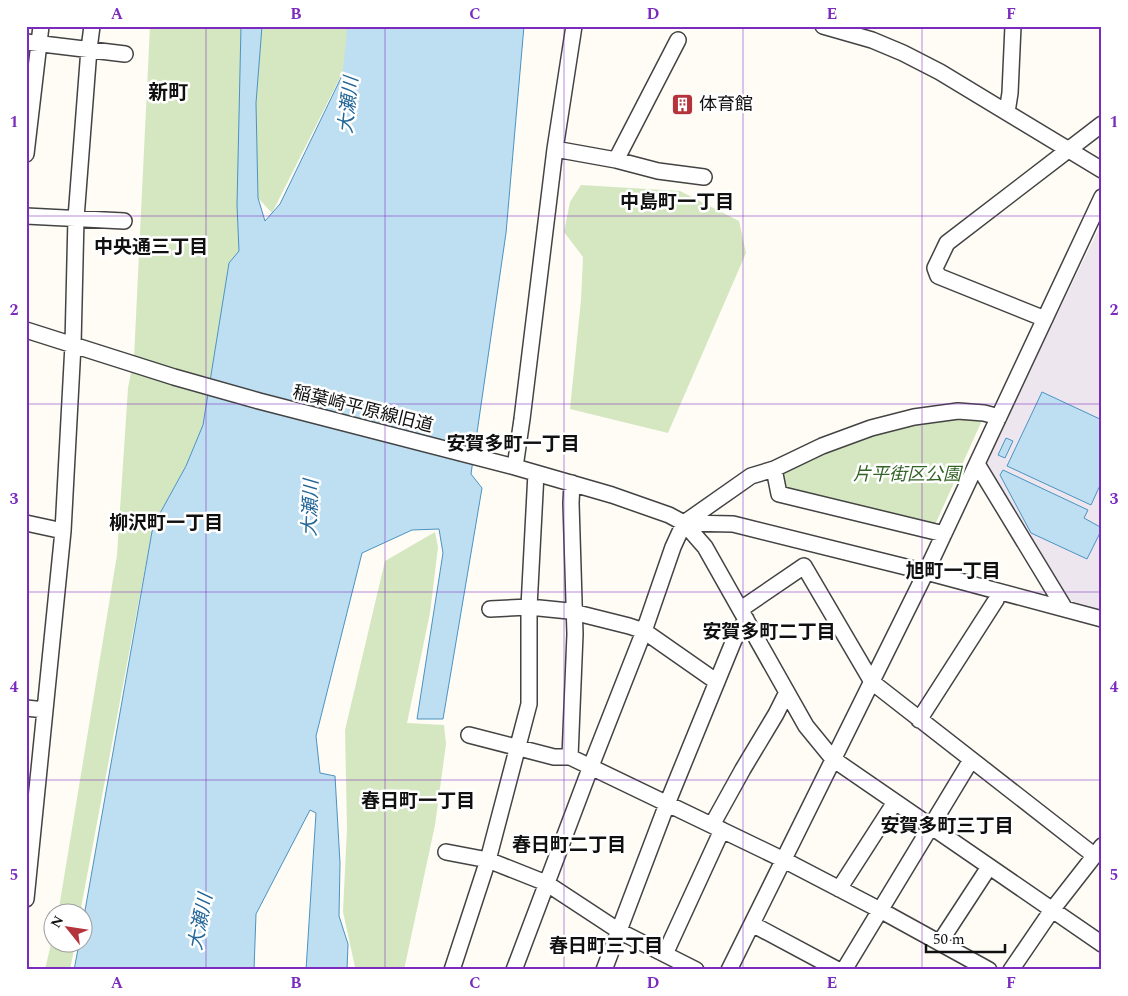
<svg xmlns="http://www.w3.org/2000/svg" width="1128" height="996" viewBox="0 0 1128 996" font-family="Spectral,'Noto Sans JP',serif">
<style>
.industrial{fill:#ede6ee}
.green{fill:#d4e7c0}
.water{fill:#bedef1;stroke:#4b93c2}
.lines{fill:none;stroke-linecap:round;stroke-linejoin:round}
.river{stroke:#bedef1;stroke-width:19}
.minor-casing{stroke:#434343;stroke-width:18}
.minor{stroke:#fff;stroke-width:15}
.grid{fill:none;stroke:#7b2cbf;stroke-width:1;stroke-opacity:0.55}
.labels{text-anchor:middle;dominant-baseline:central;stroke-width:5;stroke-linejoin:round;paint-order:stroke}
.poi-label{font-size:18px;fill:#101010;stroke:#fff;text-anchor:start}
.street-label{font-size:18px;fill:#101010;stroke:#fff}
.park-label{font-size:18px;font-style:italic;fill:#336325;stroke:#fff}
.water-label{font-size:19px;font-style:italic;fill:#236698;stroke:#fff}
.neighbourhood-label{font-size:19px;font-weight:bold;fill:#101010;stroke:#fff}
.quarter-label{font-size:20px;font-weight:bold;fill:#101010;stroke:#fff}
.neatline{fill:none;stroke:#7b2cbf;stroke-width:2}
.grid-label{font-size:16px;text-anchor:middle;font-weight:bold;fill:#7b2cbf}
</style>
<rect width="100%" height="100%" fill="#fefcf5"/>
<path class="industrial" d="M1102,222v388l-37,-11 -20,-38 -61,-96z"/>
<path class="green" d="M150,26h91l-2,226 -10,11 -26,162 -17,41 -33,60 -73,387 -22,1 59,-359 11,-167 6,-30z
M262,26h104l-94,187 -14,-15 -2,-95z
M581,185l99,6 59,30 7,32 -78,180 -98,-24 11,-109 2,-43 -19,-25 6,-30z
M953,416h31l-50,111 -154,-35 -3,-21 81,-32z
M435,532l3,15 -8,66 -23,110 37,2 2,19 -11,81 -31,145h-50l1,-3 -12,-55 4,-84 -2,-98 40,-169z
M52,939v5h23l-5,26h-25z"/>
<path class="water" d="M241,26h21l-6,77 2,95 7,23 15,-17 86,-178h158l-18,207 -35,241 11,14 -39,231h-26l26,-166 -4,-24 -27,1 -50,23 -46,183 4,37 15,3 5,87 -1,53 9,28 -1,26h-41l10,-157 -6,-3 -54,104 -2,56h-180l5,-26h3l1,-22 70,-396 33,-60 17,-41 26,-162 10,-12 -2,-46z
M1042,392l60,28v61l-11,24 -84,-39z
M1006,438l7,3 -8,17 -7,-3z
M1003,470l85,40 -4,8 18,10v1l-15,30 -56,-26 -31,-58z"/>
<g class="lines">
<path class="river" d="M352,75l5,-49"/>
<defs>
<path id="minor" d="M823,26l49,14 31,13 37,19 162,98
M26,42l99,12
M1007,112l3,-19 3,-67
M555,149l61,11 42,11 46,6
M26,154l15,-128
M616,160l62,-120
M26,216l98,5
M1045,319l-107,-43 -3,-8 12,-25 155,-119
M26,330l148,47 85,24 256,66 97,28 57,20 15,8 21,24 101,179 27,33 269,185
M977,464l88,145
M515,467l7,-48 33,-270 19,-123
M774,469l5,25 165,40
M572,483l-1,20 4,131 -5,123 214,103 96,50 109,60
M26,523l37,8
M684,523l49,1 193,48 176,47
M490,609l39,-2 40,4 60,15 15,5 73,51
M741,609l63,-43 68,116 223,174
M26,708l19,2
M919,720l77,-120 2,-8
M469,735l85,22h16
M712,825l31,-56 33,-55 11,-22
M446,852l42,8 58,23 73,48 77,39
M839,889l56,-87
M26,899l37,-368 10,-186 3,-127 13,-169 3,-23
M752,924l86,46
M940,942l49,-75
M665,954l57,-124
M452,970l36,-110 41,-156v-97l7,-134
M514,970l77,-204 53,-135 29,-84 11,-24 67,-47 23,-7 48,-23 49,-18 43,-11 44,-6 26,2 15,4
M604,970l63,-166 67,-164 12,-21
M729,970l197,-398 176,-375
M844,970l127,-210
M1011,970l41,-60 50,-64"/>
</defs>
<use href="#minor" class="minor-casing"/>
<use href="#minor" class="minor"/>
</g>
<path class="grid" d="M206,26v944M385,26v944M564,26v944M743,26v944M922,26v944M26,216h1076M26,404h1076M26,592h1076M26,780h1076"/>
<defs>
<symbol id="building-square" viewBox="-11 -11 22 22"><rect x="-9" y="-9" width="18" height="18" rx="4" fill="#b5343b" stroke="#fff"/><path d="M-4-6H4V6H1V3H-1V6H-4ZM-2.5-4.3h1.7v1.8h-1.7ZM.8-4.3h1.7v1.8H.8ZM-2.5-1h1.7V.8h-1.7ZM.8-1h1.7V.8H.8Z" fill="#fff"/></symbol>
</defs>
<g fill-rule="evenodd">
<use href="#building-square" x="670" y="92" width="25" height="25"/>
</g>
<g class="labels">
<g class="poi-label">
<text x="699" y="104">体育館</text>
</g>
<g class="street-label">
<text transform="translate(363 409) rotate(14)">稲葉崎平原線旧道</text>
</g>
<g class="park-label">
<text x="907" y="474">片平街区公園</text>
</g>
<g class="water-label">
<text transform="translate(349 105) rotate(-84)">大瀬川</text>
<text transform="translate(311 508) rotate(-88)">大瀬川</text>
<text transform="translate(201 922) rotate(-79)">大瀬川</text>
</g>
<g class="neighbourhood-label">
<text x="677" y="202">中島町一丁目</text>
<text x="151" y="247">中央通三丁目</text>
<text x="513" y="444">安賀多町一丁目</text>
<text x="166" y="523">柳沢町一丁目</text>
<text x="953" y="571">旭町一丁目</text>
<text x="769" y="632">安賀多町二丁目</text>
<text x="418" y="801">春日町一丁目</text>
<text x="947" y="826">安賀多町三丁目</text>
<text x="569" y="845">春日町二丁目</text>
<text x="606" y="946">春日町三丁目</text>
</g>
<g class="quarter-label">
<text x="168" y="93">新町</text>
</g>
</g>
<rect width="1128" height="996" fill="none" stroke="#ffffff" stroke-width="55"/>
<g transform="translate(68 928) rotate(300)"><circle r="24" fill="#ffffff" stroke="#9f9f9f"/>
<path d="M0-4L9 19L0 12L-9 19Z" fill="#b5343b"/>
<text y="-8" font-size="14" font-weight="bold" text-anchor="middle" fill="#101010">N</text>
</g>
<path d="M926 944v8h79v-8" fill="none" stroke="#101010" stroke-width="2.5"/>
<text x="933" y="944" font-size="15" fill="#101010" stroke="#ffffff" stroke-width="4" paint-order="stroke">50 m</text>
<rect x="28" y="28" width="1072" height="940" class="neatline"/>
<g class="grid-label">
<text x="117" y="19">A</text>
<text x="296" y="19">B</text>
<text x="475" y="19">C</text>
<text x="653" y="19">D</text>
<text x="832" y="19">E</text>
<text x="1011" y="19">F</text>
<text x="14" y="127">1</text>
<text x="1114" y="127">1</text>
<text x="14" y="315">2</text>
<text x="1114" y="315">2</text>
<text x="14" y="504">3</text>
<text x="1114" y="504">3</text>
<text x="14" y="692">4</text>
<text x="1114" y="692">4</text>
<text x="14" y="880">5</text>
<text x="1114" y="880">5</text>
<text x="117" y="988">A</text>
<text x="296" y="988">B</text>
<text x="475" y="988">C</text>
<text x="653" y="988">D</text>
<text x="832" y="988">E</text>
<text x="1011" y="988">F</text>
</g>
</svg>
